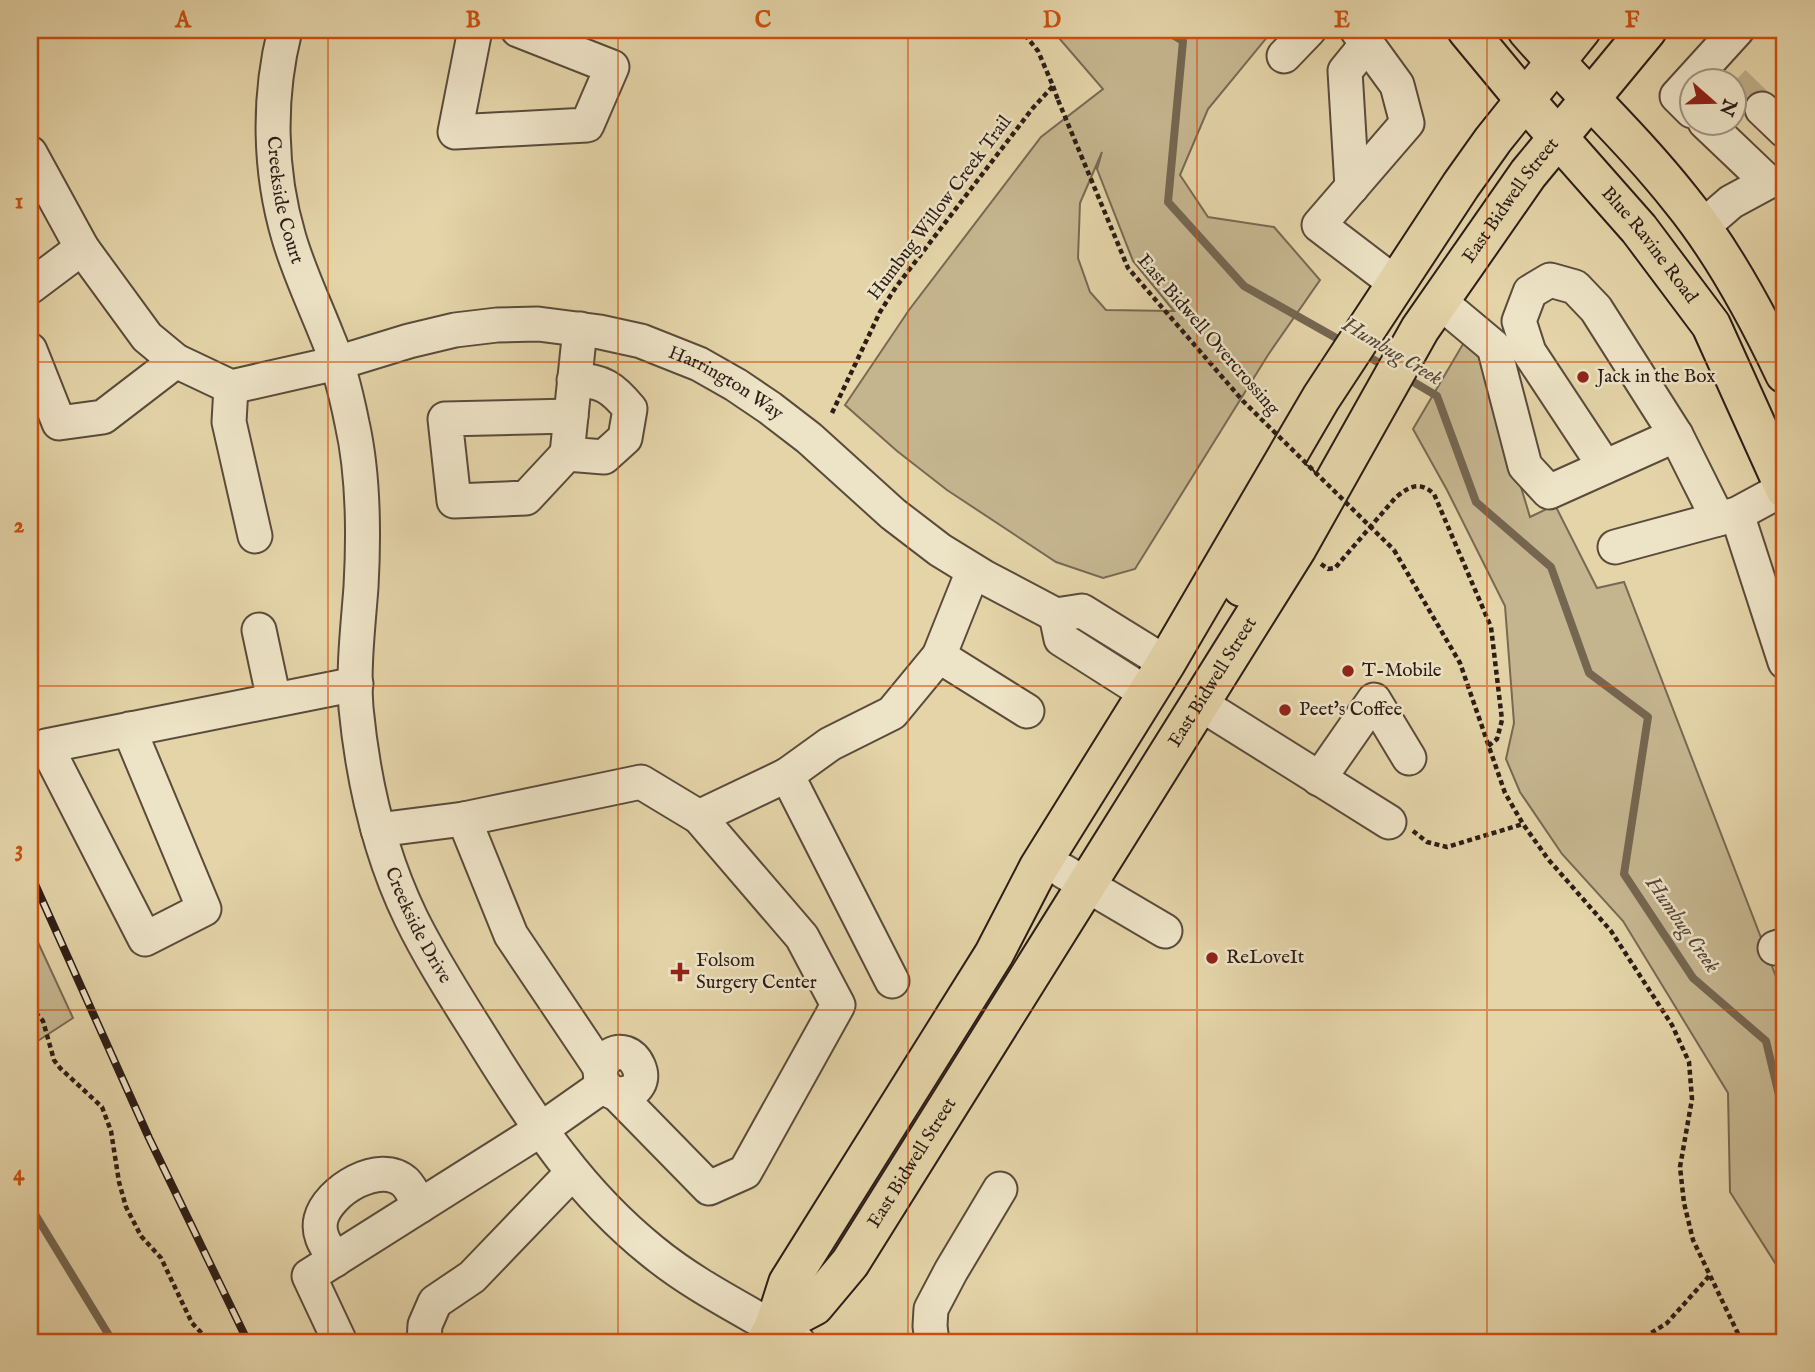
<svg xmlns="http://www.w3.org/2000/svg" width="1815" height="1372" viewBox="0 0 1815 1372" font-family="'IM FELL English',serif">
<style>
.green{fill:#c5b58f;stroke:#786953;stroke-width:2;fill-rule:evenodd}
.lines{fill:none;stroke-linecap:round;stroke-linejoin:round}
.stream{stroke:#756651;stroke-width:8}
.minor-tunnel{stroke:#bfaf8b;stroke-width:33;stroke-dasharray:33 17;stroke-linecap:butt}
.minor-casing{stroke:#5a4b3b;stroke-width:37}
.major-casing{stroke:#2c1d17;stroke-width:42}
.path{stroke:#2c1d17;stroke-width:4.5;stroke-dasharray:5 3.5;stroke-linecap:butt}
.minor{stroke:#ede3c6;stroke-width:33}
.major{stroke:#e4d4a8;stroke-width:38}
.rail-casing{stroke:#2c1d17;stroke-width:8}
.rail{stroke:#ede3c6;stroke-width:5;stroke-dasharray:16;stroke-linecap:butt}
.path-bridge{stroke:#2c1d17;stroke-width:4.5;stroke-dasharray:5 3.5;stroke-linecap:butt}
.grid{fill:none;stroke:#cc500e;stroke-width:2;stroke-opacity:0.55}
.poi-dot{fill:#8f2418;stroke:#ede3c6;stroke-width:2.5}
.labels{text-anchor:middle;dominant-baseline:central;stroke-width:5;stroke-linejoin:round;paint-order:stroke}
.street-label{font-size:19px;fill:#2c1d17;stroke:#ede3c6}
.poi-label{font-size:19px;fill:#2c1d17;stroke:#ede3c6;text-anchor:start}
.water-label{font-size:21px;font-style:italic;fill:#564739;stroke:#ede3c6}
.neatline{fill:none;stroke:#cc500e;stroke-width:2.5}
.grid-label{font-size:23px;text-anchor:middle;font-weight:bold;fill:#cc500e}
</style>
<rect width="100%" height="100%" fill="#e4d4a8"/>
<filter id="stains"><feTurbulence type="fractalNoise" baseFrequency=".00286" numOctaves="4"/><feColorMatrix values="0 0 0 0 .2 0 0 0 0 .09 0 0 0 0 .02 0 0 0 .5 -.17"/></filter>
<radialGradient id="worn" r=".72"><stop offset=".6" stop-color="#630" stop-opacity="0"/><stop offset="1" stop-color="#630" stop-opacity=".3"/></radialGradient>
<path class="green" d="M1052,30h221l-65,79 -28,66 28,42 66,10 46,53 -52,75 -133,214 -32,9 -47,-16 -109,-72 -50,-39 -52,-46 64,-95 132,-173 62,-48zM1102,152l-5,17 36,92 41,50 -68,-1 -16,-18 -12,-34 2,-55z
M1463,344l18,10 49,163 25,-12 42,83 27,-6 161,418v283l-1,-6 -54,-85 -2,-99 -105,-172 -61,-67 -42,-62 -14,-33 8,-36 -9,-117 -58,-116 -34,-61z
M30,925l43,93 -43,28z"/>
<g class="lines">
<path class="stream" d="M1165,30l18,11 -15,161 76,84 101,57
M1362,353l26,15
M1405,377l32,19 39,106 75,65 38,106 59,44 -24,157 69,104 73,63 19,79
M30,1206l83,136"/>
<path class="minor-tunnel" d="M1734,82l28,27"/>
<defs>
<g id="minor">
<path id="s1" d="M285,30c-17,67 -16,141 4,208 10,34 25,65 38,98 12,28 19,57 25,87 12,53 12,110 9,164 -3,40 -8,81 -5,121 7,72 23,144 55,210 22,45 50,87 76,129 48,77 93,146 165,204 45,37 97,61 146,91"/>
<path d="M475,30l-20,102 132,-7 25,-58 -94,-37"/>
<path d="M1357,30l40,55 10,38 -88,102 76,58"/>
<path d="M1284,56l25,-26"/>
<path d="M1762,109l23,22"/>
<path d="M1692,111l-15,-15 60,-66"/>
<path id="s2" d="M30,153l52,95 65,89 29,24 55,26 106,-24 72,-22 46,-11 42,-5 41,-1 62,8 41,9 58,23 37,21 34,23 39,30 84,76 47,36 44,27 72,38 26,-4 84,52"/>
<path d="M1352,187l-7,-116 22,-27"/>
<path d="M1701,228l30,-26 37,-20 -63,-60"/>
<path d="M30,287l52,-39"/>
<path d="M1439,301l55,46 31,119 24,26 127,-57 -80,-126 -21,-22 -25,-7 -20,12 -11,29 10,31 76,115"/>
<path d="M30,350l29,73 44,-6 73,-56"/>
<path d="M574,380c28,0 39,8 56,29l-5,29 -21,19 -37,-3 13,-125"/>
<path d="M231,387l-2,35 26,114"/>
<path d="M1676,435l42,84"/>
<path d="M567,454l-41,44 -72,3 -9,-82 126,-3"/>
<path d="M1737,514l48,148"/>
<path d="M1615,547l122,-33 48,-26"/>
<path d="M1056,615l5,24 85,54"/>
<path d="M259,630l15,70"/>
<path d="M939,656l34,-85"/>
<path d="M1199,703l190,119"/>
<path d="M129,729l75,180 -59,30 -99,-193 310,-62"/>
<path d="M787,775l43,-31 62,-31 47,-57 88,55"/>
<path d="M1319,779l55,-79 35,58"/>
<path d="M699,817l88,-42 105,206"/>
<path d="M464,819l47,116 90,134"/>
<path d="M378,830l86,-11 177,-37 58,35 103,120 36,68 -93,167 -36,16 -92,-94c-15,-5 -23,-22 -11,-35 26,-27 57,35 11,35"/>
<path d="M1063,871l102,60"/>
<path d="M1775,948l10,-3"/>
<path d="M335,1260c-8,-13 -18,-25 -14,-41 7,-28 59,-60 84,-37 6,6 11,17 15,24"/>
<path d="M340,1342l-31,-66 231,-146 64,-45"/>
<path d="M424,1342l1,-17 10,-23 37,-25 100,-104"/>
<path d="M932,1342l-2,-16 1,-17 20,-38 49,-82"/>
</g>
<g id="major">
<path id="s3" d="M1467,30l58,70 114,129 72,96 74,164"/>
<path d="M1527,30c50,58 107,110 154,170 40,49 77,117 104,174"/>
<path d="M1242,587l47,-78 9,-26"/>
<path id="s4" d="M774,1327l40,-21 36,-43 447,-715 123,-219 108,-155 119,-144"/>
<path d="M768,1338l6,-11 14,-44 206,-329 45,-87 127,-204 155,-265 140,-213 32,-45 88,-110"/>
</g>
</defs>
<use href="#minor" class="minor-casing"/>
<use href="#major" class="major-casing"/>
<path class="path" d="M1053,86l5,14
M832,413l48,-101 16,-25 136,-178 21,-23 -15,-35 -17,-21
M1394,550l66,113 45,130 18,31 25,35 63,72 61,94 17,37 3,37 -12,68 4,36 9,37 49,102
M1321,564l7,5 7,-1 61,-71c14,-11 24,-16 38,-3l57,133 11,93 -5,19 -10,8
M1413,831l14,11 20,5 76,-23
M30,1006l13,15 11,39 6,8 42,39 9,24 8,51 7,25 15,29 20,22 31,65 18,19
M1637,1342l30,-19 43,-48"/>
<use href="#minor" class="minor"/>
<use href="#major" class="major"/>
<defs>
<path id="rail" d="M30,873l119,265 99,204"/>
</defs>
<use href="#rail" class="rail-casing"/>
<use href="#rail" class="rail"/>
<path class="path-bridge" d="M1058,100l70,168 115,133 151,149"/>
</g>
<path class="grid" d="M328,30v1312M618,30v1312M908,30v1312M1197,30v1312M1487,30v1312M30,362h1755M30,686h1755M30,1010h1755"/>
<g class="poi-dot">
<circle cx="1583" cy="377" r="7"/>
<circle cx="1348" cy="671" r="7"/>
<circle cx="1285" cy="710" r="7"/>
<circle cx="1212" cy="958" r="7"/>
<path d="M676.5 961.5h7v7h7v7h-7v7h-7v-7h-7v-7h7z"/>
</g>
<g class="labels">
<g class="street-label">
<text stroke="none"><textPath href="#s1" startOffset="172">Creekside Court</textPath></text>
<text stroke="none"><textPath href="#s4" startOffset="1353">East Bidwell Street</textPath></text>
<text transform="translate(940 208) rotate(-53)">Humbug Willow Creek Trail</text>
<text stroke="none"><textPath href="#s3" startOffset="282">Blue Ravine Road</textPath></text>
<text transform="translate(1208 335) rotate(49)">East Bidwell Overcrossing</text>
<text stroke="none"><textPath href="#s2" startOffset="831">Harrington Way</textPath></text>
<text stroke="none"><textPath href="#s4" startOffset="786">East Bidwell Street</textPath></text>
<text stroke="none"><textPath href="#s1" startOffset="920">Creekside Drive</textPath></text>
<text stroke="none"><textPath href="#s4" startOffset="219">East Bidwell Street</textPath></text>
</g>
<g class="poi-label">
<text x="1597" y="377">Jack in the Box</text>
<text x="1362" y="671">T-Mobile</text>
<text x="1299" y="710">Peet's Coffee</text>
<text x="1226" y="958">ReLoveIt</text>
<text x="696" y="961">Folsom<tspan x="696" dy="22">Surgery Center</tspan></text>
</g>
<g class="water-label">
<text transform="translate(1392 352) rotate(31)">Humbug Creek</text>
<text transform="translate(1682 925) rotate(55)">Humbug Creek</text>
</g>
</g>
<rect width="1815" height="1372" fill="none" stroke="#e4d4a8" stroke-width="77"/>
<g transform="translate(1713 102) rotate(110)"><circle r="33" fill="#ede3c6" stroke="#a09480" stroke-width="2"/>
<path d="M0-5L12 26L0 18L-12 26Z" fill="#8f2418"/>
<text y="-10" font-size="19" font-weight="bold" text-anchor="middle" fill="#2c1d17">N</text>
</g>
<rect x="38" y="38" width="1738" height="1296" class="neatline"/>
<g class="grid-label">
<text x="183" y="27">A</text>
<text x="473" y="27">B</text>
<text x="763" y="27">C</text>
<text x="1052" y="27">D</text>
<text x="1342" y="27">E</text>
<text x="1632" y="27">F</text>
<text x="19" y="208">1</text>
<text x="19" y="532">2</text>
<text x="19" y="856">3</text>
<text x="19" y="1180">4</text>
</g>
<rect width="100%" height="100%" filter="url(#stains)"/>
<rect width="100%" height="100%" fill="url(#worn)"/>
</svg>
